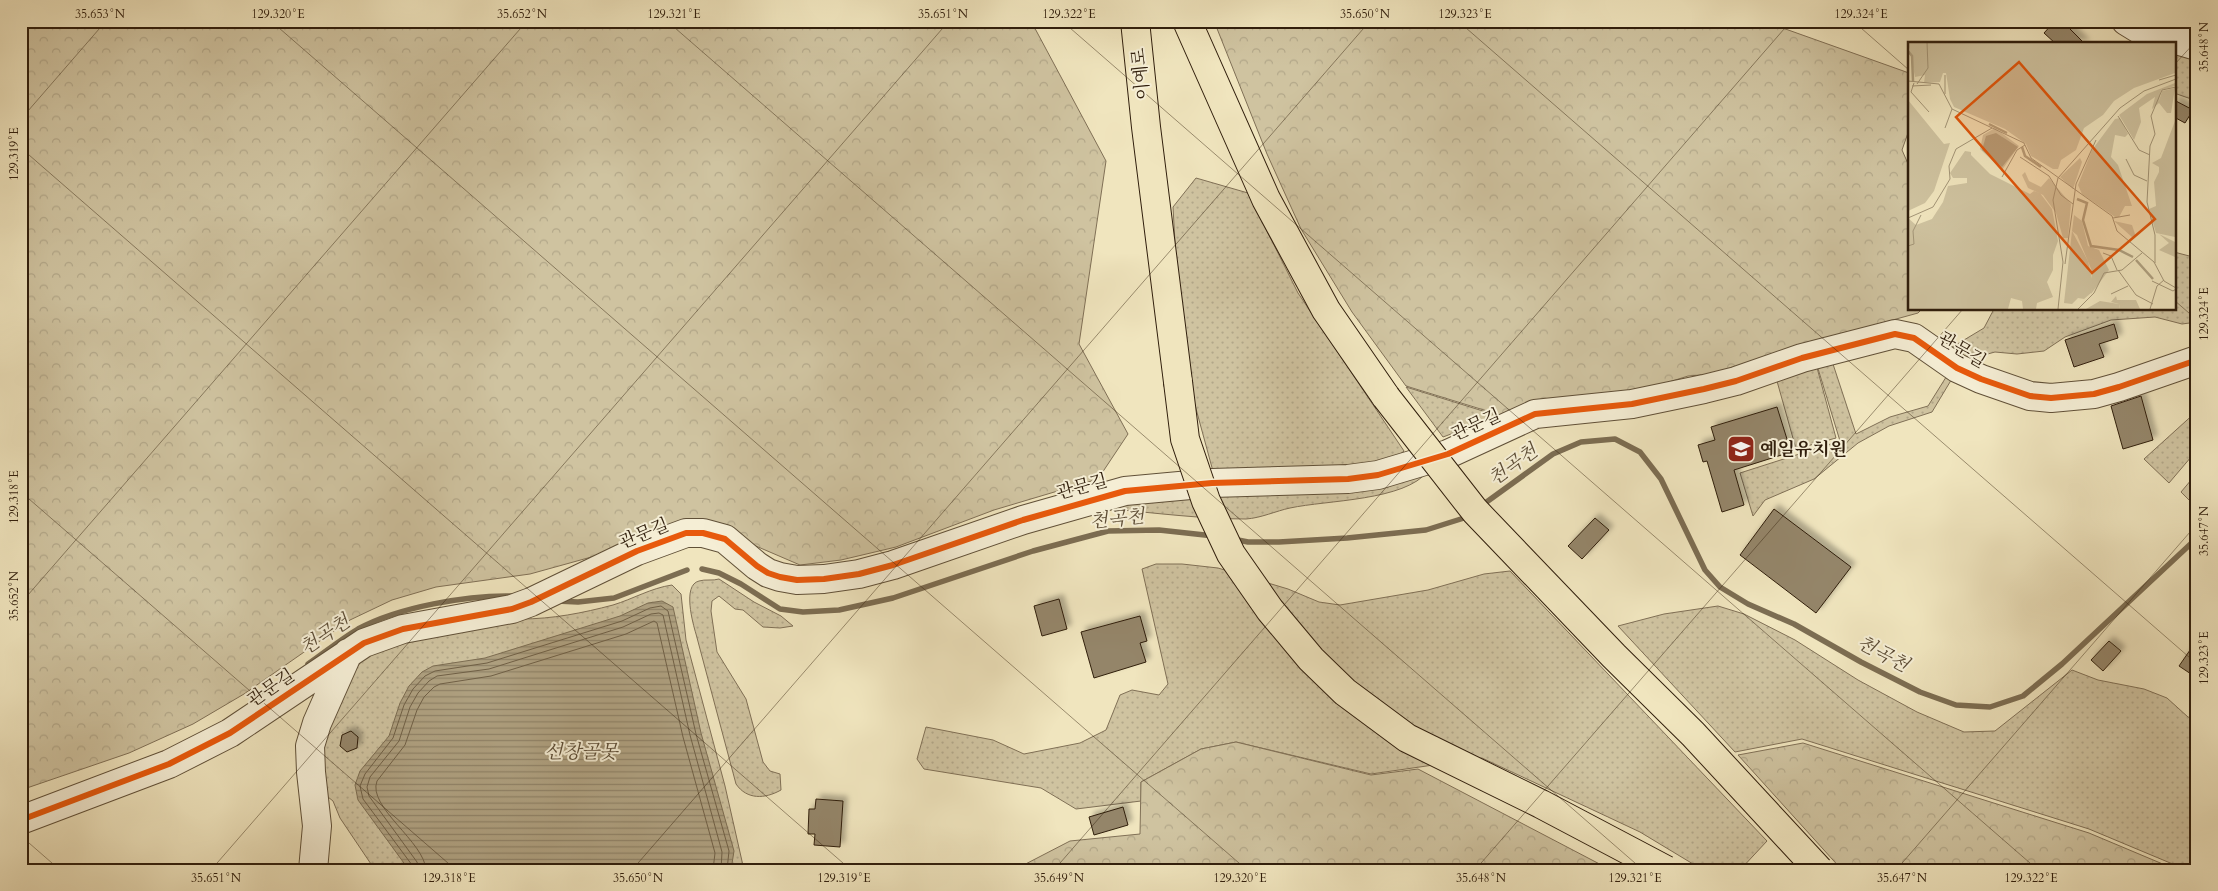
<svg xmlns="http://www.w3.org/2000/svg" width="2218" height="891" viewBox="0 0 2218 891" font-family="Cardo,'Noto Serif KR',serif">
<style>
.grass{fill:url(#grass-dots);stroke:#807056}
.forest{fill:url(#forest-crowns);stroke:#807056}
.water{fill:url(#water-rules);stroke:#7c6d52}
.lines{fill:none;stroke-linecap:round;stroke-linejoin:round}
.shore{stroke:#706046;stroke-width:1}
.stream{stroke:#7c6d52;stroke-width:5.5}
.building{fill:#948569;stroke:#301e0c;filter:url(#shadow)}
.minor-casing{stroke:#605038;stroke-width:30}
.highway-casing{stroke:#301e0c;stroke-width:30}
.minor{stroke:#f5eed5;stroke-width:28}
.highway{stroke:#f0e5be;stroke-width:28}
.highway-bridge-casing{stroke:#301e0c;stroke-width:30;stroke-linecap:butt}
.highway-bridge{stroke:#f0e5be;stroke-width:28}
.cycleway-casing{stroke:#f5eed5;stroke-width:9}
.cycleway{stroke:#e8590c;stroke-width:6}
.ticks{fill:none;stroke:#301e0c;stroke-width:1;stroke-opacity:0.45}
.labels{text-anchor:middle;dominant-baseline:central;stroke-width:4;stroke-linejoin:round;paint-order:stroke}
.street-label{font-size:18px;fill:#301e0c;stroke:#f5eed5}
.poi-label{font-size:18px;font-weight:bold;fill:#301e0c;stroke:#f5eed5;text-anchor:start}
.water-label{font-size:19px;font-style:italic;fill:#5c4c35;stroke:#f5eed5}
.inset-river{fill:none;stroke:#afa181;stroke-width:2.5}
.inset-road{fill:none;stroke:#a39577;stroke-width:1}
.view{fill:#df560c;fill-opacity:0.15;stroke:#df560c;stroke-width:2.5}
.inset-edge{fill:none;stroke:#301e0c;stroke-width:2.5}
.neatline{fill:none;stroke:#301e0c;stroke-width:2}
.ticks-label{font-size:12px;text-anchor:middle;fill:#301e0c}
</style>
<defs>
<pattern id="grass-dots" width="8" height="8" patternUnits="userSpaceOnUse" patternTransform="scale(1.25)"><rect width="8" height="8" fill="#cfc3a0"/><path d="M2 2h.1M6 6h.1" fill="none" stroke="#b2a789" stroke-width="1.8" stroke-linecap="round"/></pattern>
<pattern id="forest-crowns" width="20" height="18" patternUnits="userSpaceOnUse" patternTransform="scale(1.25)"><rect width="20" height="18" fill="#cfc3a0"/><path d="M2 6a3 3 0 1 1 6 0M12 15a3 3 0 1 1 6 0" fill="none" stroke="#b2a789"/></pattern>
<pattern id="water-rules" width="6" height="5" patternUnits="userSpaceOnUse" patternTransform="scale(1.25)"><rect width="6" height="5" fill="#afa181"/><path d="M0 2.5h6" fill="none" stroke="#8f8368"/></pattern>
<filter id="shadow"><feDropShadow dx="4.5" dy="-4.5" stdDeviation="2.5" flood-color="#0004"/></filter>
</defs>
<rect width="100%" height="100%" fill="#f0e5be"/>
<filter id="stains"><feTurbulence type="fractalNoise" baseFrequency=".004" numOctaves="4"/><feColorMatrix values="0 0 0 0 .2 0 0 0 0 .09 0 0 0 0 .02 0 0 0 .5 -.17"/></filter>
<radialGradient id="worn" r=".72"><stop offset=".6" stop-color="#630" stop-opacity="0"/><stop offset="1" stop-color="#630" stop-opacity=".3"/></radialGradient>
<path class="grass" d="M2174,47l23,7v47l-23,-8z
M1196,178l52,15 50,100 106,158 -15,13 -175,11 -25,-92 -10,-70 -6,-106z
M2174,252l23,6v64l-15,2 -27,-7 -44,3 -46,17 -21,14 -27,3 -22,-2 -22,6 -4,6 -20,-15 35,-21 10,-19h180z
M1831,358l25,76 34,-17 38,-11 20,-32 5,3 -21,35 -43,14 -31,17 -44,36 -49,21 -12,16 -13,-43 100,-32 -24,-79z
M1816,364l20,74 -40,11 -21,-75z
M1406,387l93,29 -56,21z
M2197,411v39l-28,33 -25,-24z
M1428,471c-23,30 -101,29 -138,37 -14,3 -29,10 -44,11 -43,0 -91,-6 -134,-10l2,-5z
M1156,564h26l36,4 70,21 31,13 21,3 88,-15 56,-16 26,-3 257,270 -27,29h-37l-63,-38 -158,-74 -111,16 -135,-32 -35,7 -60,33v19l-65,8 -35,-21 -117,-19 -7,-10 9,-32 67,13 31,14 56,-11 26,-13 14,-35 12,-5 27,5 9,-11 -26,-115z
M719,579l35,23 27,14 12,10 -13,2 -17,-1 -20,-17 -8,-1 -16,-13 -7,5 -1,10 6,41 29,47 17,63 7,9 10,3 1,16c-16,9 -34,10 -45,-6l-40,-150c-3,-10 -14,-49 3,-53 6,-2 14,0 20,-2z
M672,585l9,9 5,46 39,146 19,84h-369l-35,-52 -7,-17 -5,-4h-7l-5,-45 35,-76 11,-16 18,-15 141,-26c31,0 62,-6 92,-14 20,-6 38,-17 59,-20z
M1718,606l26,8 51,26 63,40 59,32 47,20 31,-1 77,-61 26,10 46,9 23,9 21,19 9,3v150h-10l-98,-41 -287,-90 -67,13 -117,-126 46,-12z"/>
<path class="forest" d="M21,21h1010l75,140 -27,183 49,90 -30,45 -104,31 -98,37 -55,13 -41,5 -93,-40 -177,49 -94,13 -44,13 -42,20 -106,74 -51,30 -64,29 -108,37z
M1214,21h549l146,52v57l-7,20 7,16v143h13l-4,4 -138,38 -55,22 -37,3 -41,13 -104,12 -43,14 -94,-29 -54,-74 -51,-83 -34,-75z
M2170,21h27v16z
M2197,473v28l-4,3 -12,-12z
M1236,742l135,33 47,-6 193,101h-597l56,-29 70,-7 1,-52 60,-33z
M1803,743l286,90 88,37h-335l-104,-115z"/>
<path class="water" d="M662,601l11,6 28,126 33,118 -3,19h-322l-51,-70 -3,-15 5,-14 29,-35 11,-33 9,-17 13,-14 11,-6 52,-8 135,-42 28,-13z"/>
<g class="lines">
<path class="shore" d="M413,870l-1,-5 -49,-66 -3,-13 5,-12 28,-36 11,-33 9,-16 12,-13 10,-5 52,-8 135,-42 28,-13 11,-2 7,5 28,123 33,117 -2,19
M419,870l-2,-8 -48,-66 -2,-9 3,-10 29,-36 11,-34 8,-14 11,-12 8,-5 52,-7 134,-42 28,-13 8,-1 4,2 27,120 32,117 -1,18
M426,870c-1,-28 -59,-63 -49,-89l28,-36 12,-35 7,-13 10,-10 6,-3 51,-8 135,-42 28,-13 3,2 26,114 32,116 -2,17"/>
<path class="stream" d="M1481,506l72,-52 28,-12 34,-3 25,13 21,27 44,91 15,17 28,17 46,20 67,38 59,30 36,13 34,2 33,-11 39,-32 135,-126
M1233,539l15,3h31l68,-4 79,-8 38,-12 6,-3
M702,569l17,4 22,11 39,25 23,3 36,-2 54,-12 140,-47 75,-20 51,-1 55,6
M557,601l21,1 36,-4 73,-28
M308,664c16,-11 33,-25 50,-35 40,-22 110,-34 154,-33"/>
</g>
<path class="building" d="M2055,21h7l23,23h-29l-12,-11z
M2174,100l19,10 -8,13 -11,-6z
M2114,324l4,14 -19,6 5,13 -30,10 -9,-27z
M2141,396l12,44 -30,9 -12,-43z
M1777,407l14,45 -57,18 10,35 -22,7 -15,-51 -4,1 -5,-17 17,-5 -4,-13z
M1774,509l77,58 -35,46 -76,-58z
M1595,518l14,12 -27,29 -14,-13z
M1059,599l8,30 -25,7 -8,-30z
M1140,616l7,25 -7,2 6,19 -52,16 -13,-46z
M2197,640v38l-18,-12z
M2109,641l12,10 -18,20 -12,-11z
M351,731l7,6 -1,11 -10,4 -7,-6 2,-11z
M816,799l27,2 -3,46 -26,-2 1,-11h-7l1,-25h6z
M1123,807l5,18 -34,10 -5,-18z"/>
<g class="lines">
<defs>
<path id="minor" d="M2126,21l13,8 58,17
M21,820l148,-56 61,-31 134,-90 39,-14 109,-20 19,-7 106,-51 49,-18h17l22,6 32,27 11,7 12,4 17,3 27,-1 35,-5 34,-9 130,-45 102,-29 87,-8 136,-4 30,-4 70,-21 87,-40 97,-10 72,-15 32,-8 66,-23 93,-24 19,4 43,30 24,11 49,17 21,2 43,-4 25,-7 78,-27
M313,870l4,-44 -6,-54 -1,-26 7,-23 31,-70"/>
<path id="highway" d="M1135,21l11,106 32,255
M1187,21l79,178 60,111 60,87"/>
</defs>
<use href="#minor" class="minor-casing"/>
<use href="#highway" class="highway-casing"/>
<use href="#minor" class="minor"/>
<use href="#highway" class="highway"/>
<defs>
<path id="highway-bridge" d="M1178,382l7,57 21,62 25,53 39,56 41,49 34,33 62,46 134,66 125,66
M1386,397l89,114 139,145 79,78 126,136"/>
</defs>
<use href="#highway-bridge" class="highway-bridge-casing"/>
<use href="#highway-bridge" class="highway-bridge"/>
<defs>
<path id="cycleway" d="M21,820l148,-56 61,-31 134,-90 39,-14 109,-20 19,-7 106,-51 49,-18h17l22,6 32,27 11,7 12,4 17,3 27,-1 35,-5 34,-9 130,-45 102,-29 87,-8 136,-4 30,-4 70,-21 87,-40 97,-10 72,-15 32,-8 66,-23 93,-24 19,4 43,30 24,11 49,17 21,2 43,-4 25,-7 78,-27"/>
</defs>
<use href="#cycleway" class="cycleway-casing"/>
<use href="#cycleway" class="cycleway"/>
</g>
<path class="ticks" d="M271,21l976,849M667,21l976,849M1062,21l976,849M1458,21l739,643M1853,21l56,49M2174,65l23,-25M21,119l85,-98M21,148l830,722M2174,300l23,20M21,492l435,378M21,603l506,-582M21,836l39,34M211,870l738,-849M632,870l738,-849M1054,870l737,-849M1475,870l488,-561M1896,870l301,-346"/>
<defs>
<symbol id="school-square" viewBox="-11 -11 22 22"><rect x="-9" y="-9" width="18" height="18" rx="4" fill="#8f2418" stroke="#f5eed5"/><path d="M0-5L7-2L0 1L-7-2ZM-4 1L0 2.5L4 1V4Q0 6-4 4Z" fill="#fff"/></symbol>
</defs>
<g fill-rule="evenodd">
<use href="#school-square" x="1725" y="433" width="32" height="32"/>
</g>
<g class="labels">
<g class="street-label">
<text transform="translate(1141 74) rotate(-96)">이예로</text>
<text transform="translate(1962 350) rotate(31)">관문길</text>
<text transform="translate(1476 425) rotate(-24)">관문길</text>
<text transform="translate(1082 487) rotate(-15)">관문길</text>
<text transform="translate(644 534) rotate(-22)">관문길</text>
<text transform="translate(271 688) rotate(-34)">관문길</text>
</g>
<g class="poi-label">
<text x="1760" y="449">예일유치원</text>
</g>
<g class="water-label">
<text transform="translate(1513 465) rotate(-36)">천곡천</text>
<text transform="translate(1117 519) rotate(-6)">천곡천</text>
<text transform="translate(325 635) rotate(-34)">천곡천</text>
<text transform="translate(1883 654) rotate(28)">천곡천</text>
<text x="581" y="752">선창골못</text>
</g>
</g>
<g transform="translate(1908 42)">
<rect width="268" height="268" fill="#f0e5be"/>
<path d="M267,41v3l-14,4 -2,11 3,-10 13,-3 -4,25h-4l-8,-10 -7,6 3,-12 -16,11 2,14 -7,18 -15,-25 28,-21zM87,86l24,18 -17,24 -22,-21 3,-14zM172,116l2,4 -9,27 -13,-12zM117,130l4,9 12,6 8,-9 22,26 -3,34h-5l-7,-25 -13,-18 -15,-7 -6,-13zM166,173l8,6 6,25 11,4 10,20 -18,24 1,-23 -15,-36 -5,-4zM206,179l18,4 4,12 -3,1zM251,192l16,8v15l-16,-7 10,-7zM208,254l1,4h19l4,9h-20l-1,-5 -8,-2z" fill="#cfc3a0"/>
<path d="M0,0h267v31l-41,15 -20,13 -11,14 -19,13 -8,22 -15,10 -3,9h-5l-22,-13 -5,-12 -21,-15 -51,-22 -4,-8 -4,-26h-3l-3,9 -16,1 1,-8 -10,2zM0,58l36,44 6,-1 -16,48 -9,12 -17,8zM212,76l8,16 -3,3 -10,-2 -4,22 7,8 14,41h-7l-6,11h-4l-33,-23 -4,-9 14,-35 23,-31zM267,79v116l-19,-4 -7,-24 7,-3 -2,-24 5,-10v-5l-7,-4 9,-5zM57,109l6,1v3l19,19 40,20 4,-3 6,2 12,16 6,32 -5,14v15l-6,12 6,15 -16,6 -1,6h-13l-1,-8 -11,-3 -3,11h-100v-91l8,7 16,-6 11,-17 5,-16 19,-3v-5h-14l-3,-5zM164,189l16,30 5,22 -2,10 -7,6 -6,-1 -6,6 -8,-1zM192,259l19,3 1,5h-34z" fill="#cfc3a0"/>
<path d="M88,91l22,14 -16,20 -20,-17 4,-14z" fill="#afa181"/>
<path class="inset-river" d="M0,9l4,5 1,25M81,82l18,9M114,105l3,9 16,11M169,157l10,4 -4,17 8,26 28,4 14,7M228,218l17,19"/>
<path class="inset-road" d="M37,33v19M251,38l17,-5M0,39l31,3 13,25 72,34 7,15 81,58 5,15 37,31 10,19 12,7M6,41l-3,9 18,20M9,42l11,-16 -1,-26M4,44l19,-1M210,74l21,34 11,5M37,86l7,-19M112,115l29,19 12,19 12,9M218,117l8,16 13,6M94,135l15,-27 8,-5M0,176l25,-11 17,-28 -1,-13 7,-17 36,-21M205,176l17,-3M0,204l6,-2 -1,-13 8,-16M195,211l8,3 6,14M247,221v-28l-8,-33 3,-56 5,-12 -4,-18 11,-26 14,-3M157,222l11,-80 20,-44M210,228l18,25 17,9M244,239l21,10 3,-2M203,252l17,-8M150,267l5,-47 -10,-62 5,-22 62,-70 24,-17 32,-12M170,267l16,-16 10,-20 18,-3 20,-17M242,267l7,-23 7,-6"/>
<path class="view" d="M111,20l136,157 -63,54 -136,-156z"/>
<rect width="268" height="268" class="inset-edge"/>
</g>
<rect width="2218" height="891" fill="none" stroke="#f0e5be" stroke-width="55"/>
<rect x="28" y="28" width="2162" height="836" class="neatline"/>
<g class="ticks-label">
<text x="100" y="18">35.653°N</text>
<text x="278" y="18">129.320°E</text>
<text x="522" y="18">35.652°N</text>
<text x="674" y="18">129.321°E</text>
<text x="943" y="18">35.651°N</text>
<text x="1069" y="18">129.322°E</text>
<text x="1365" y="18">35.650°N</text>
<text x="1465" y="18">129.323°E</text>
<text x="1861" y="18">129.324°E</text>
<text transform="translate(2204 47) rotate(-90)" y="4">35.648°N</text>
<text transform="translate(14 154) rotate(-90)" y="4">129.319°E</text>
<text transform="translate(2204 314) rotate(-90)" y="4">129.324°E</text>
<text transform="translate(14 497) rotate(-90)" y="4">129.318°E</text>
<text transform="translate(2204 531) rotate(-90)" y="4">35.647°N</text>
<text transform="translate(14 596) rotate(-90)" y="4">35.652°N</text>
<text transform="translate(2204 658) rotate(-90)" y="4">129.323°E</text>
<text x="216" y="882">35.651°N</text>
<text x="449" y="882">129.318°E</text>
<text x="638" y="882">35.650°N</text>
<text x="844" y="882">129.319°E</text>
<text x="1059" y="882">35.649°N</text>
<text x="1240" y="882">129.320°E</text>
<text x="1481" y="882">35.648°N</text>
<text x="1635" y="882">129.321°E</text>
<text x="1902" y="882">35.647°N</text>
<text x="2031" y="882">129.322°E</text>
</g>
<rect width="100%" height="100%" filter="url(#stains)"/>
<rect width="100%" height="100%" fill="url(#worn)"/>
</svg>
